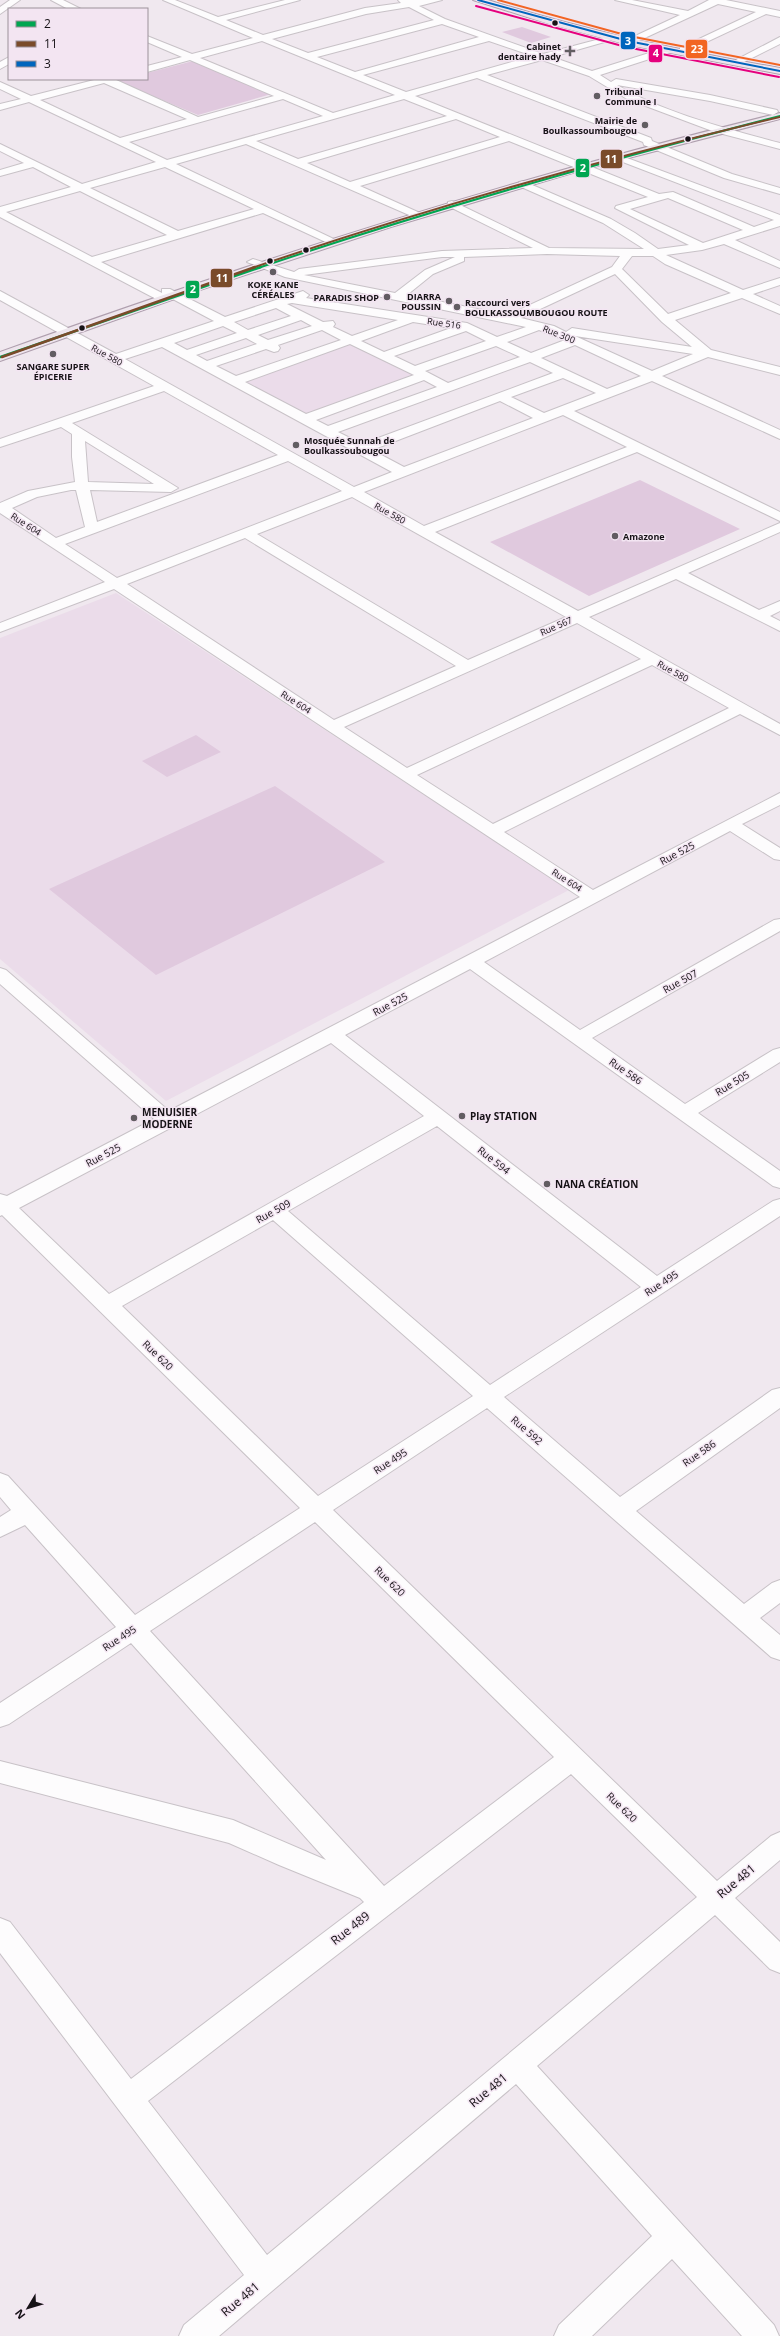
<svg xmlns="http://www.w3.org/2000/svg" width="780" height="2336" viewBox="0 0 780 2336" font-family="'Open Sans',sans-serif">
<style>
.built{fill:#ebdcea}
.green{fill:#e0c9de}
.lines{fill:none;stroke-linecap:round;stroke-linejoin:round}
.minor-casing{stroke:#c8c2c7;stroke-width:2}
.major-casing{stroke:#af9fae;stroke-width:2}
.minor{fill:#fdfcfd;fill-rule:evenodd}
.major{fill:#ede5ec;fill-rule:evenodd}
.bus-1-far1-casing{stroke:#f3e5f2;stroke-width:3.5}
.bus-1-casing{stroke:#f3e5f2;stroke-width:4.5}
.bus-2-far1-casing{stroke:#f3e5f2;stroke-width:3.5}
.bus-2-casing{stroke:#f3e5f2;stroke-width:4.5}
.bus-3-casing{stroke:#f3e5f2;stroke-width:3.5}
.bus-4-casing{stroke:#f3e5f2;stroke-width:3.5}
.bus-5-casing{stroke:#f3e5f2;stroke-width:3.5}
.bus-1-far1{stroke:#00a651;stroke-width:2}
.bus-1{stroke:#00a651;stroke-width:2.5}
.bus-2-far1{stroke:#7a4b2a;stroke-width:2}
.bus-2{stroke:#7a4b2a;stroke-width:2.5}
.bus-3{stroke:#0065bd;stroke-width:2}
.bus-4{stroke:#e5007d;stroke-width:2}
.bus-5{stroke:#f26522;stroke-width:2}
.bus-dot{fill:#161216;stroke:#f3e5f2;stroke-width:1.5}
.poi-dot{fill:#625d62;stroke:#f3e5f2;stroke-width:1.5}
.labels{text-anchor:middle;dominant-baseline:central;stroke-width:3;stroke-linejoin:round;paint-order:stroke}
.far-poi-label{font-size:9px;font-weight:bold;fill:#161216;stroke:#f3e5f2;text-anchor:end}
.far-street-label{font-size:9px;fill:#161216;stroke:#f3e5f2}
.street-label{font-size:10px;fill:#161216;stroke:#f3e5f2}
.poi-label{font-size:10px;font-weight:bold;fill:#161216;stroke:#f3e5f2;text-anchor:start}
.near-street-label{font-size:12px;fill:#161216;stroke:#f3e5f2}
.line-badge{stroke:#f3e5f2;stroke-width:1.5}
.badge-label{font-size:11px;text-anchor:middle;font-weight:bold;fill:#fff}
</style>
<rect width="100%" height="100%" fill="#f0e8ef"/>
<path class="built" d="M356,339l71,35 -118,43 -70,-37z
M116,593l453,297 -403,211 -166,-142v-321z"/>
<path class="green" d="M522,27l29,10 -20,6 -29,-11z
M193,61l82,32 -77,22 -81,-34 8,-2h22v-6z
M640,480l100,49 -151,67 -99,-54z
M196,735l25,17 -54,25 -25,-16z
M275,786l110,76 -229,113 -107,-86z"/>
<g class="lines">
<defs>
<path id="minor" d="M10,0h10l-20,14v-7z
M51,0h12l18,9h-13z
M163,0h12l43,17 67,-17h15l-74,20 37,15 102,-27 36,-5 -3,-3h44l-23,6 26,13 98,35 72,-19v4l-63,18 40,14 73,-23h6v4l-71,23 11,7 5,-3 94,16 67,15 1,2 -5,3 -63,-14 -93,-16c47,28 111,44 163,58v6l-65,-17 -88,-33 -38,-23 -47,-16 -55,15 164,63 1,3 80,33 48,14v6l-56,-16 -80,-33 -1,-3 -166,-64 -62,18 244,98 14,-2 81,35 20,-7 -172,-66 1,-2h8l169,63v11l-45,14 45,21v7l-56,-24 -22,6 -36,5 77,35 37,-12v7l-27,9 27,12v8l-38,-16 -67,22 36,30 69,17v8l-72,-18 -46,19 118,54v9l-128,-58 -78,30 206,101v9l-143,-69 -202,80 143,79 202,-88v9l-92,41 71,37 21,-9v10l-10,5 10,5v10l-104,-52 -87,38 191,107v11l-40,-21 -236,118 89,58 187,-97v12l-38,19 38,24v12l-6,-1 -44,-28 -246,131 96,68 194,-110 6,-1v12l-188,107 93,66 88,-54 7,-2v14l-82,51 82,58v17l-7,-2 -303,-217 -125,66 312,241 116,-75 7,-2v17l-276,181 116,100 152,-107 8,-2v20l-144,103 108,93 28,-21 8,-3v23l-20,15 20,17v25l-9,-3 -284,-249 -154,102 384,371 54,-45 9,-4v28l-45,38 45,44v31l-10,-4 -55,-54 -178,151 237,259 5,11h-37l-70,-77 -80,77h-38l5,-11 93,-89 -136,-152 -297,252h-40l5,-11 60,-50 -244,-322v-35l10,4 121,157 233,-177 -4,-4 -81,-33 -50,-22 -229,-60v-22l233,59 93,40 -195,-217 -122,81 -9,3v-24l116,-76 -91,-102 -25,12v-20l11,-7 -11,-13v-24l8,3 127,139 165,-107 -298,-293 -2,1v-22l7,2 147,-77 -154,-135v-16l6,2 163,141 411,-214 -466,-308 -114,43v-9l105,-41 -105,-69v-10l28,-12 47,-9 -3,-25v-23l-11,-7 -61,20v-8l154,-53 -154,-86v-9l116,63 98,-33 -45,-24 -1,4h-8l-160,-84v-10l71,-20 -38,-20 -33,9v-6l24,-7 -24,-12v-7l82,40 74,-22 -127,-60 -29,8v-6l21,-5 -21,-10v-7l31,14 67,-17h16l84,38 76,-21 -84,-36 -43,12v-6l35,-9 -35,-15v-6l45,18 61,-16zM409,7l25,13 -126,33 -36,-14 94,-25zM442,24l37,13 -124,35 -38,-15zM262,41l133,54 -62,18 -133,-55zM489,41l44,15 -127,36 -43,-17zM104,83l83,36 -67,19 -80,-38zM283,99l40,17 -156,44 -38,-18zM404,99l43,17 -149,43 -42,-18zM456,119l44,18 -150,45 -43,-19zM509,141l139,56 -32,9 -1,2 74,37 -31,4 -23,-16 -24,-14 -88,-38 -4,1v4l84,37 41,26 -95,-1 -97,-47 -4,1v4l85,42 -91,3 -143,18 -5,3 -41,-13 -6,3 38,15 241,50 -29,10 -30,-14 -161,-25 3,-3 -6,-4 -78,26 -55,-28h-8v4l-61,-31 162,-49 67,31h8l2,-2 -164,-78 70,-20 170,74 5,-3 -1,-2 -60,-27zM165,167l89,42 -76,22 -88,-43zM80,191l87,44 -75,22 -86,-45zM668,198l75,32 -40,13 -73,-34zM547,254l73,2 -8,11 -104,48 -101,-20 26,-21 31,-13v-4zM632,256h21l12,8 66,29 -63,21 -46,-45zM442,257h13l-30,13 -30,23 -91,-18zM615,274l47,48 30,25 -120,-19 -6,4 -12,-6 -33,-8zM292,303l106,17 -46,16 -19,-9 2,-3 -2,-3 -10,1 -36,-18zM276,308l15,8 -43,14 -14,-8zM301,320l11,6 -44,14 -10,-5zM413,322l38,6 -67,24 -23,-11zM223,326l14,7 -50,17 -13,-7zM322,330l19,10 -105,36 -20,-10 50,-17 8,3 4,-1 2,-3 -2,-3zM539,330l26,10 -34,13 -24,-11zM466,331l20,10 -71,25 -21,-10zM575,336l118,18 -41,17zM246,338l11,6 -50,17 -11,-6zM350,344l64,31 -108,39 -61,-32zM575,345l66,31 -34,13 -66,-31zM496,346l24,11 -72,26 -23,-12zM162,347l230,125 -38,15 -229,-128zM530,362l23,11 -191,71 -24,-12zM563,378l33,15 -52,20 -33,-16zM424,380l13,7 -109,39 -12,-6zM164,391l114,64 -181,67 -7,-32 81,2 7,-4 -106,-65zM500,401l33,17 -129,49 -32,-17zM563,415l64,32 -203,79 -60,-34zM85,441l69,43 -66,-2zM288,461l54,30 -225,87 -52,-34zM71,490h5l9,37 -29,11 -44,-30 25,-11zM352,497l214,120 -98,43 -211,-126zM245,538l211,128 -122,54 -207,-136zM577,623l64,36 -234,109 -63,-41zM652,665l77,43 -236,116 -76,-49zM331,1043l93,73 -315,178 -90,-86zM437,1126l204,161 -151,98 -202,-174zM273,1220l200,176 -155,100 -196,-190zM315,1522l239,235 -170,129 -234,-255zM571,1774l126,123 -430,358 -119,-154z
M615,0h17l56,11 21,-11h17l54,11v6l-14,-3 -83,39 -3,-1v-4l76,-36 -38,-8 -82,38 -5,-3 2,-2 47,-22z
M780,37v7l-38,19 -8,-2z
M9,57v7l-9,5v-7z"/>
<path id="major" d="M473,0h15c96,30 193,51 292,68v6l-152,-29 -79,-21z
M780,113v6l-194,50 -195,58 -194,64 -197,70v-9c257,-92 515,-175 780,-239z"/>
</defs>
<use href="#minor" class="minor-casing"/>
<use href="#major" class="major-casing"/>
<use href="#minor" class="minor"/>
<use href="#major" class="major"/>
<defs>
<path id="bus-1-far1" d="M258,268c172,-58 346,-107 522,-152"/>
<path id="bus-1" d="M0,357l261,-90"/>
<path id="bus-2-far1" d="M252,268c173,-59 350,-109 528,-151"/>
<path id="bus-2" d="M2,357l253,-90"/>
<path id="bus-3" d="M478,0l150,41 152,30"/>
<path id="bus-4" d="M476,6l150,41 153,30"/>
<path id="bus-5" d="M498,0l131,36 151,29"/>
</defs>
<use href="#bus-1-far1" class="bus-1-far1-casing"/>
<use href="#bus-1" class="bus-1-casing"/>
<use href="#bus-2-far1" class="bus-2-far1-casing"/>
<use href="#bus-2" class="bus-2-casing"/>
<use href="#bus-3" class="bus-3-casing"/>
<use href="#bus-4" class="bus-4-casing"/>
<use href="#bus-5" class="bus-5-casing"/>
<use href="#bus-1-far1" class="bus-1-far1"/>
<use href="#bus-1" class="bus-1"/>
<use href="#bus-2-far1" class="bus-2-far1"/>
<use href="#bus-2" class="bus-2"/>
<use href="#bus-3" class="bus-3"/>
<use href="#bus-4" class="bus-4"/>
<use href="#bus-5" class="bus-5"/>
</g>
<g class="bus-dot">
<circle cx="555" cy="23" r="3.5"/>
<circle cx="688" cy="139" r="3.5"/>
<circle cx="306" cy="250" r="3.5"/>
<circle cx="270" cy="261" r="3.5"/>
<circle cx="82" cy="328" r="3.5"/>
</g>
<g class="poi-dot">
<path d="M568 45h4v4h4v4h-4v4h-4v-4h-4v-4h4z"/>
<circle cx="597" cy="96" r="4"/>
<circle cx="645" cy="125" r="4"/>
<circle cx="273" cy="272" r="4"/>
<circle cx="387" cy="297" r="4"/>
<circle cx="449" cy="301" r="4"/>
<circle cx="457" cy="307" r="4"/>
<circle cx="53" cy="354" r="4"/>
<circle cx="296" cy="445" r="4"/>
<circle cx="615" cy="536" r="4"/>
<circle cx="462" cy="1116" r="4"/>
<circle cx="134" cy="1118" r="4"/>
<circle cx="547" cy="1184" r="4"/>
</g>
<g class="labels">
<g class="far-poi-label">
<text x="561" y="46">Cabinet<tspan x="561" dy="10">dentaire hady</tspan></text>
<text x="605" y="91" text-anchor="start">Tribunal<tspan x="605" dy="10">Commune I</tspan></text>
<text x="637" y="120">Mairie de<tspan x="637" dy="10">Boulkassoumbougou</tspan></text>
<text x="273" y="284" text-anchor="middle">KOKE KANE<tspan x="273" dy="10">CÉRÉALES</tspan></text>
<text x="441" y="296">DIARRA<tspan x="441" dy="10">POUSSIN</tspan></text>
<text x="379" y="297">PARADIS SHOP</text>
<text x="465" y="302" text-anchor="start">Raccourci vers<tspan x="465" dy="10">BOULKASSOUMBOUGOU ROUTE</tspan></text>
<text x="53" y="366" text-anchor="middle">SANGARE SUPER<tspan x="53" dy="10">ÉPICERIE</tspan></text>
<text x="304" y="440" text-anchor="start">Mosquée Sunnah de<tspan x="304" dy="10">Boulkassoubougou</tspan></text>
<text x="623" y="536" text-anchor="start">Amazone</text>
</g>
<g class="far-street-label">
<text transform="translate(444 323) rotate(8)">Rue 516</text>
<text transform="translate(559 334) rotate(22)">Rue 300</text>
<text transform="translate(107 355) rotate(29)">Rue 580</text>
<text transform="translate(390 513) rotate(29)">Rue 580</text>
<text transform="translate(26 524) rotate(33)">Rue 604</text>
<text transform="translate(556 626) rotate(-24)">Rue 567</text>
<text transform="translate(673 671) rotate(29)">Rue 580</text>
<text transform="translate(296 702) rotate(33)">Rue 604</text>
<text transform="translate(567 880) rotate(33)">Rue 604</text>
</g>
<g class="street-label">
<text transform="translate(677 853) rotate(-28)">Rue 525</text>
<text transform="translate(680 981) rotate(-29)">Rue 507</text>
<text transform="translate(390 1004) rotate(-28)">Rue 525</text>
<text transform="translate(626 1071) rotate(35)">Rue 586</text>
<text transform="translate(732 1083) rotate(-31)">Rue 505</text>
<text transform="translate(103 1155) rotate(-28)">Rue 525</text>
<text transform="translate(494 1160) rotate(38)">Rue 594</text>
<text transform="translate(273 1211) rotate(-29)">Rue 509</text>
<text transform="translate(661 1283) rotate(-33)">Rue 495</text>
<text transform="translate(158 1355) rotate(44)">Rue 620</text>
<text transform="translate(527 1430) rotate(41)">Rue 592</text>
<text transform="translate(699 1453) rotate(-35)">Rue 586</text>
<text transform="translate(390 1461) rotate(-33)">Rue 495</text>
<text transform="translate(390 1581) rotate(44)">Rue 620</text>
<text transform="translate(119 1638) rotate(-33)">Rue 495</text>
<text transform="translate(622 1807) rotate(44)">Rue 620</text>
</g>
<g class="poi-label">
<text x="142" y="1112">MENUISIER<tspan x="142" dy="12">MODERNE</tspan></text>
<text x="470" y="1116">Play STATION</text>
<text x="555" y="1184">NANA CRÉATION</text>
</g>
<g class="near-street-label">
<text transform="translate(736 1881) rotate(-40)">Rue 481</text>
<text transform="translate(350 1928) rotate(-38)">Rue 489</text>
<text transform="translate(488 2090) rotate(-40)">Rue 481</text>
<text transform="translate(240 2299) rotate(-40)">Rue 481</text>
</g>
</g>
<g class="line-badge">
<rect x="620" y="31" width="16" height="19" rx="4" fill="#0065bd"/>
<rect x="685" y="39" width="23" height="20" rx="4" fill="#f26522"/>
<rect x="648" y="44" width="15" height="19" rx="4" fill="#e5007d"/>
<rect x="600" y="149" width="23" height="20" rx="4" fill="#7a4b2a"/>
<rect x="575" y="158" width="15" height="20" rx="4" fill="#00a651"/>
<rect x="210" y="268" width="23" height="20" rx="4" fill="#7a4b2a"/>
<rect x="185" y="280" width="15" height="19" rx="4" fill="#00a651"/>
</g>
<g class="badge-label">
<text x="628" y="45">3</text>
<text x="697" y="53">23</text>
<text x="656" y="57">4</text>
<text x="611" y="163">11</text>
<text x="583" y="172">2</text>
<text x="222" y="282">11</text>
<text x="193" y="293">2</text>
</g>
<rect x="8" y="8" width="140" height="72" fill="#f3e5f2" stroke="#9b919a"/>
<rect x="16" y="21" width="20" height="6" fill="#00a651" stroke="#9b919a"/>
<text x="44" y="28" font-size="12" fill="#161216">2</text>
<rect x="16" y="41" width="20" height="6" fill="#7a4b2a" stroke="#9b919a"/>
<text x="44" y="48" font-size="12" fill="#161216">11</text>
<rect x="16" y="61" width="20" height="6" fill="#0065bd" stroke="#9b919a"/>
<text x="44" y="68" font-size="12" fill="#161216">3</text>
<g transform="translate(28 2308) rotate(232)" stroke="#f3e5f2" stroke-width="3" paint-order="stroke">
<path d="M0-3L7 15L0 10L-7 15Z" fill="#161216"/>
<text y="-6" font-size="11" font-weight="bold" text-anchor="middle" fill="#161216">N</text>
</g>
</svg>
